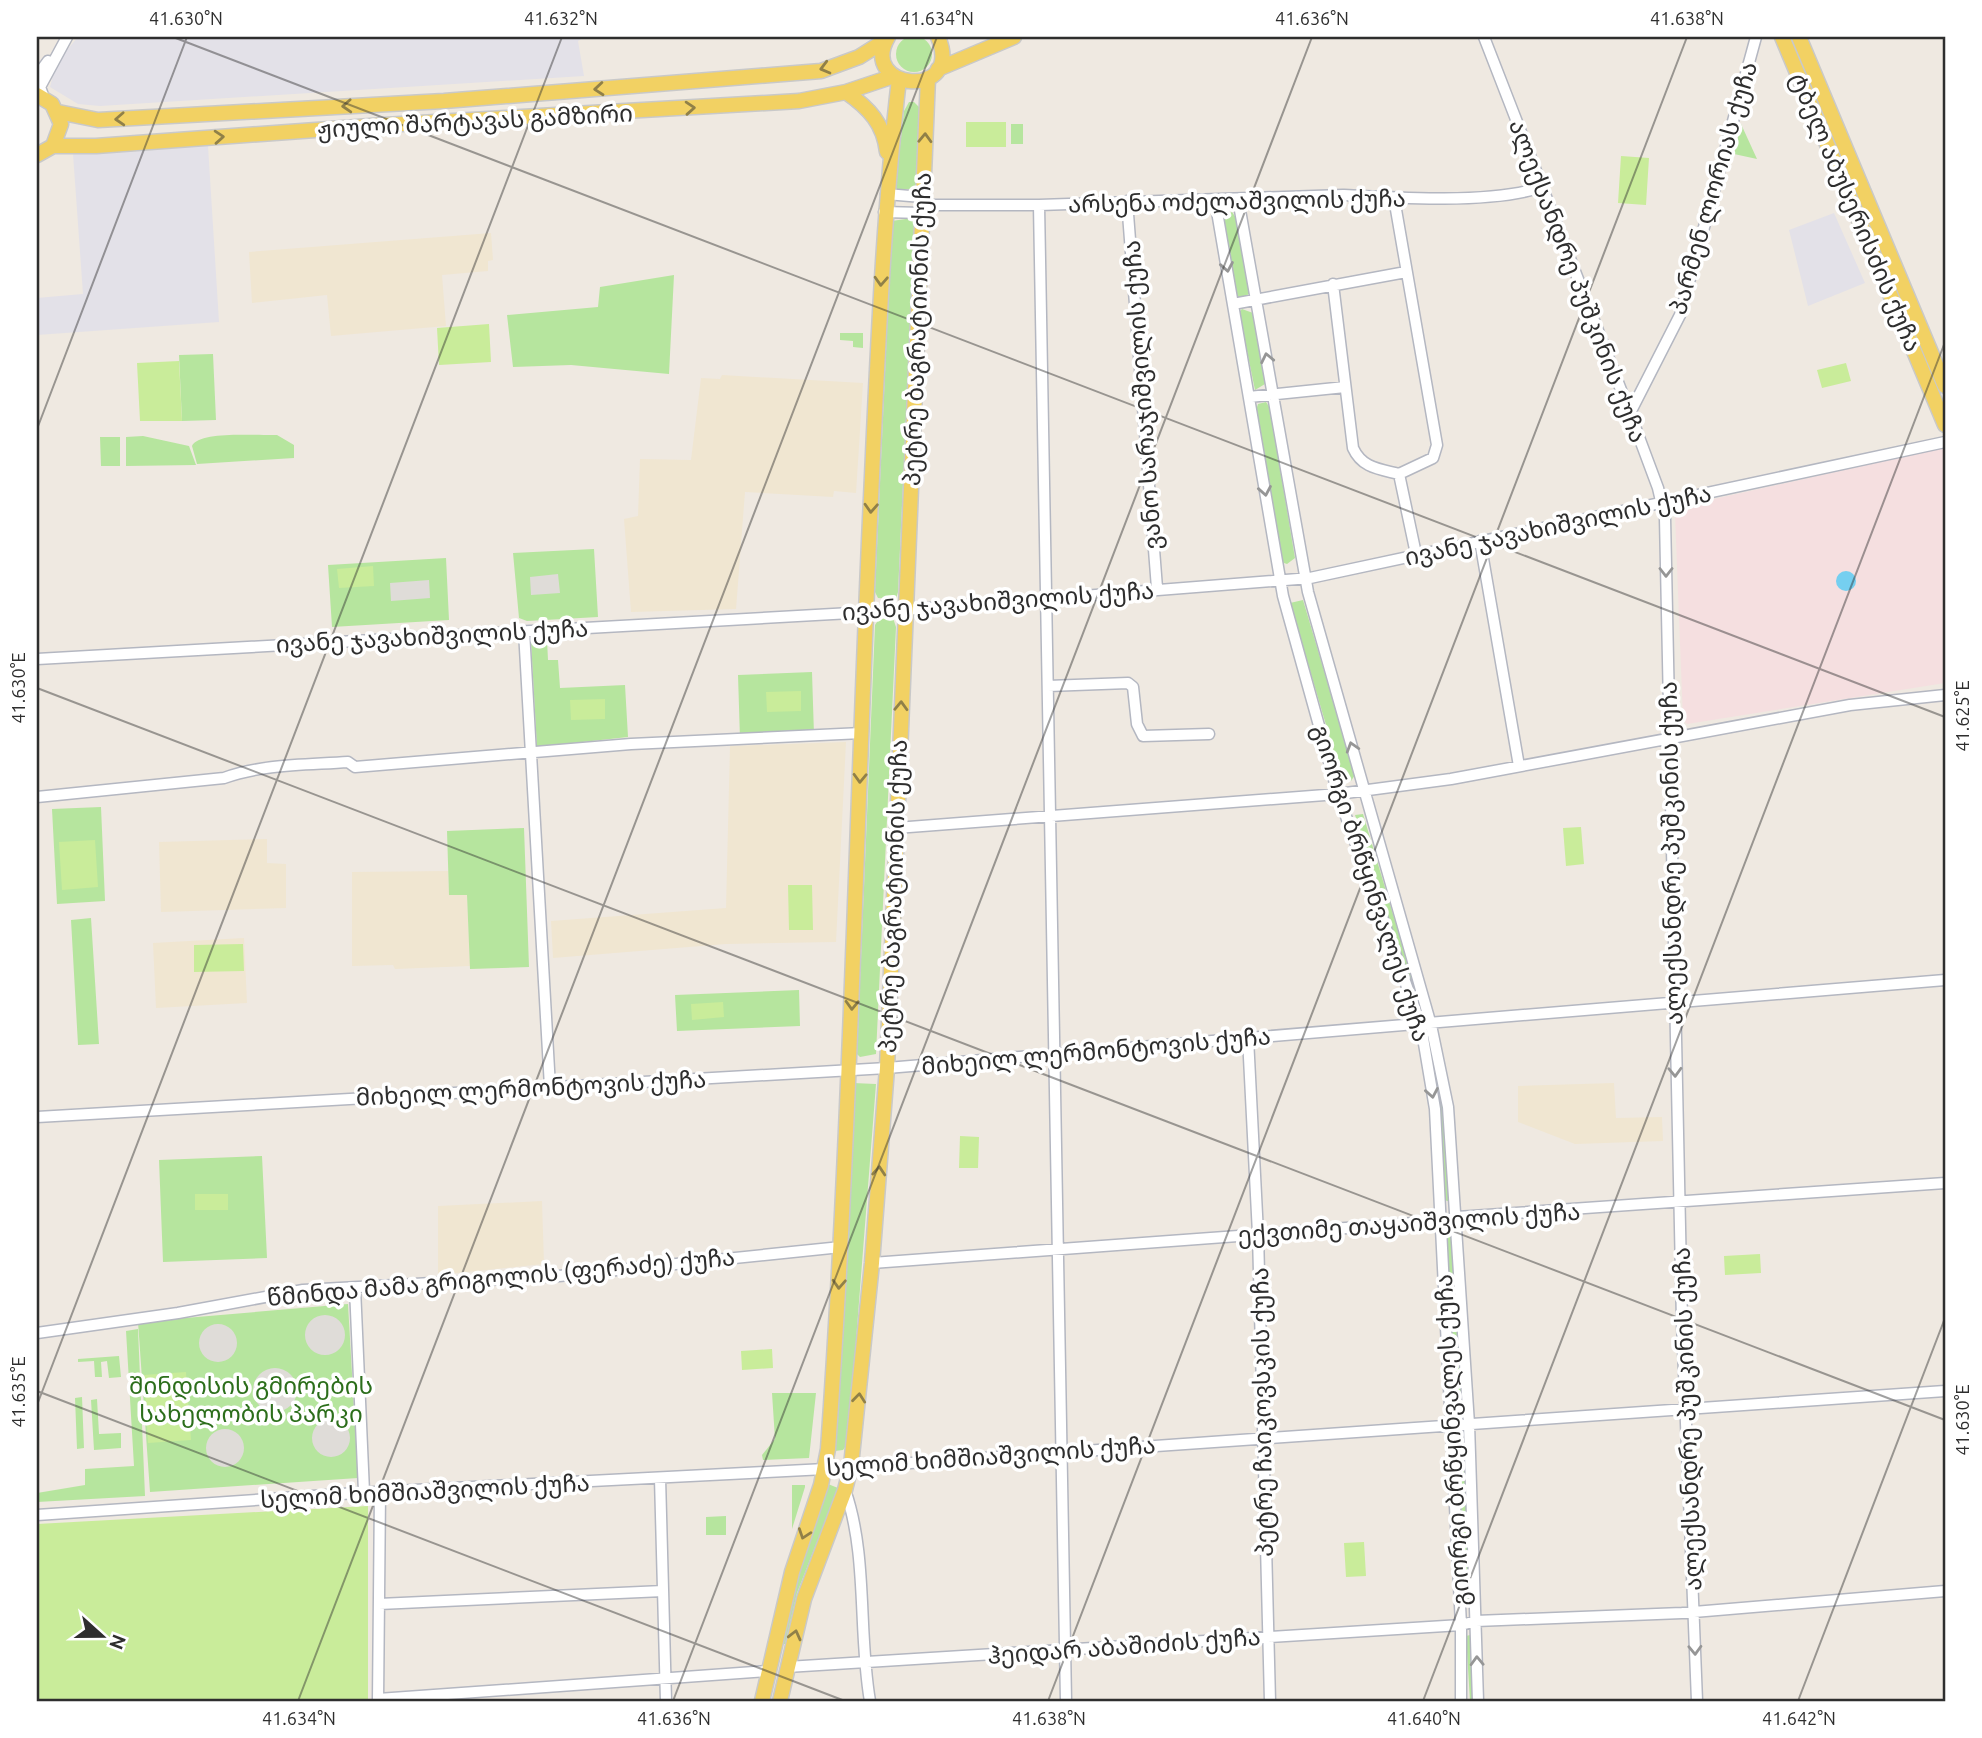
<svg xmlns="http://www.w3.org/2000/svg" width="1982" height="1738" viewBox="0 0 1982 1738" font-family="Ubuntu,'Noto Sans Georgian',sans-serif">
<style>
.industrial{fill:#e3e1e8}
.education{fill:#f0e6d1}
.medical{fill:#f5dfe0}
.green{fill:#b6e59e}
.pitch{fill:#c9ec9a}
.plaza{fill:#dfdcd8}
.water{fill:#75cff0}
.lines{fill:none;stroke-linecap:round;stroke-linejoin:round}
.minor-casing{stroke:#b4b7c1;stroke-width:13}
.major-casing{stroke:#c9c9c9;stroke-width:17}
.minor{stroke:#fff;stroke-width:10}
.major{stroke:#f2d163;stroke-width:14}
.oneway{stroke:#908048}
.oneway2{stroke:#969696}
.ticks{fill:none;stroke:#2e2e2e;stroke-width:2;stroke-opacity:0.45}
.labels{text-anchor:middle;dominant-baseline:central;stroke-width:7;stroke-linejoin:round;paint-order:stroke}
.street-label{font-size:24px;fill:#2e2e2e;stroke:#fff}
.park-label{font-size:24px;fill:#2c6e1b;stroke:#fff}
.neatline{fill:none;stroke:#2e2e2e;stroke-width:2.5}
.ticks-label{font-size:18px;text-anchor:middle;fill:#2e2e2e}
</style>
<rect width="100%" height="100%" fill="#efe9e1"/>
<path class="industrial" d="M78,37h507l-7,4 6,35 -484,30 -22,-2 -28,-17 6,-24z
M208,146l11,176 -182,13v-37l46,-4 -10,-140z
M1834,213l31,70 -57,23 -19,-76z"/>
<path class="education" d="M491,233l2,27 -5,1v10l-46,4 4,51 -115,10 -4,-41 -75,8 -3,-51z
M722,375l141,8 -7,110 -22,-2 -1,6 -88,-5 -9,117 -105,3 -7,-93 14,-3 2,-57 51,1 10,-82 19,1z
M846,742l-10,200 -110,2 -173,14 -2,-37 175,-13 4,-162z
M267,839v24l19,1v44l-125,4 -2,-70z
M448,871l1,24h18l3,71 -75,3 -2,-4 -41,1v-94z
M244,938l3,65 -91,5 -3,-65z
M1614,1083l2,35 46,-1 1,24 -88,3 -57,-22v-36z
M542,1201l2,63 -106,11v-69z"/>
<path class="medical" d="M1943,448l2,235 -258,41 -4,-4 -8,-206 3,-7z"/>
<path class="green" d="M896 54a18 18 0 1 1 36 0a18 18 0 1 1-36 0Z
M909,102h5l5,5 -3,82h-21l9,-78z
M1011,124h12v20h-12z
M1741,124l16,35 -23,-5z
M1232,212l4,6 14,75 -9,7 -5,-3 -12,-81z
M912,218l3,5 -17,369 -2,7 -18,-1 -3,-6 17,-371z
M674,275l-5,99 -98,-9 -58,2 -6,-52 91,-8 2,-20z
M1242,309l11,4 12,71 -10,6 -16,-78z
M840,333h23v15l-10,-1v-6l-13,-1z
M213,354l3,66 -34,1 -3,-66z
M1266,402l4,6 25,150 -8,6 -6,-2 -25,-152 2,-6z
M277,435l17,10v13l-97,6 -5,-18c7,-16 67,-10 85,-11z
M143,436l46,10 7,19 -70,1v-29z
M120,437v29h-19l-1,-29z
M594,549l4,68 -71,4 -8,-3 -6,-65z
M446,558l3,62 -117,7 -4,-62z
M1303,600l52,175 -4,6 -9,-2 -52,-176z
M893,618l3,9 -20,427 -16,3 -3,-3 18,-429 4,-6z
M547,640l1,20h10l2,28 65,-3 3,52 -91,10 -6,-106z
M812,672l2,63 -74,4 -2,-64z
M101,807l4,94 -48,3 -5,-95z
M1363,814l57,190h-3l-62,-189z
M524,828l5,139 -59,2 -3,-74h-18l-2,-64z
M91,918l8,126 -21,1 -7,-125z
M799,990l1,36 -123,5 -2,-36z
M1432,1047l12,61 7,94 -7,-2 -4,-90z
M853,1083l23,1 -28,359 -5,7 -8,1 -2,-9z
M262,1156l5,102 -104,4 -4,-102z
M1447,1233h5l11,176 -9,-2z
M348,1304l10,174 -208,14 -12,-170z
M138,1329l7,167 -108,6v-9l48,-8v-16l49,-3 -8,-135z
M119,1356l2,21 -12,1 -2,-17 -6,1 1,15h-7l-1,-16 -16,1v-3z
M772,1393h44l-7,65 -46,2 -1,-5 13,-16z
M82,1397l2,51 -7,1 -2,-51z
M97,1399l2,35 22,-1v15l-27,2 -3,-50z
M1464,1439l7,166 -7,-3 -7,-159z
M828,1484l10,4 -41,105 -12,51h-3l12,-52z
M792,1485h13v2l-13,42z
M726,1516v19h-20v-18z
M1470,1635l4,3 2,63h-6l-4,-65z"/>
<path class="pitch" d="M966,122h40v25h-40z
M1621,156l28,2 -3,47 -28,-2z
M489,324l2,38 -52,3 -2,-37z
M179,361l3,60h-42l-3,-58z
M1846,363l5,18 -29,7 -5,-18z
M373,566l1,20 -35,2 -2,-19z
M801,691v20l-34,1 -1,-20z
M605,699v20l-34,1 -1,-20z
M1581,827l3,37 -18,2 -3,-38z
M95,840l3,47 -36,3 -3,-48z
M788,885h24l1,45h-24z
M243,944l1,27 -50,1v-27z
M723,1002l1,15 -32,3 -1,-16z
M960,1136l19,1 -1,31h-19z
M195,1194h33v16h-33z
M1760,1254l1,19 -36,2 -1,-19z
M772,1349l1,19 -31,2 -1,-19z
M186,1372l5,68 -43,3 -4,-68z
M368,1506v195h-331v-177z
M1364,1542l2,34 -20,1 -2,-34z"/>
<path class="plaza" d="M558,574l2,19 -29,2 -1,-18z
M429,580l1,18 -39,3 -1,-18z
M305 1335a20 20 0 1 1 40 0a20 20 0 1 1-40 0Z
M199 1343a19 19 0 1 1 38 0a19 19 0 1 1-38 0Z
M253 1390a22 22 0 1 1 44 0a22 22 0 1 1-44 0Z
M312 1438a19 19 0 1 1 38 0a19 19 0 1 1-38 0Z
M206 1448a19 19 0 1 1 38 0a19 19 0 1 1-38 0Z"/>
<path class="water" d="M1836 581a10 10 0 1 1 20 0a10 10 0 1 1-20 0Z"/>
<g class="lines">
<defs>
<path id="minor" d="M1484,37l146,376 28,75 7,30 17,804 15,379
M37,76l11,-15
M44,98l-4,-11 27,-50
M886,194l36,3 9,8h108l304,-10c51,3 151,9 198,-8
M1238,199l70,393 123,433 17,82 21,317 9,277
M1215,200l68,396 55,198 83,232 14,83 26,516v76
M1127,201l30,387
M1039,205l27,1496
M884,212l38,1 4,-4
M1333,284l20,164c9,20 26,21 46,26l34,-16 4,-13 -43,-247
M1233,304l173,-32
M1249,397l96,-10
M1630,413l50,-98 76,-278
M1399,474l17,80
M1480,541l39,225
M524,631l26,456
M37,659l867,-49 406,-32 635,-136
M1048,686l80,-3 5,4 4,37 6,12 66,-2
M37,797l187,-19c38,-14 83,-13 124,-16l7,5 276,-23 231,-11
M896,828l442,-34 113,-15 399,-74 95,-10
M1248,1038l10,196 12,467
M37,1117l850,-49 1058,-88
M872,1263l569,-42 16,-4 488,-34
M355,1288l9,204
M37,1333l141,-20 125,-23 256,-14 282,-29
M660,1478l6,223
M845,1490c23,65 13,143 25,211
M37,1515l319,-22 469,-24 1120,-78
M379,1604l284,-13
M787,1667l674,-42 15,-4 206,-8 263,-22
M378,1699l390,-28
M378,1701l2,-209"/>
<path id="major" d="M888,37c-31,54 77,64 50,0
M1782,37l163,388
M1799,37l146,349
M938,69l76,-32
M846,92c23,16 38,32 41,60
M37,95l15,9 9,20 -8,22 -16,9
M58,112l40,8 346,-19 377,-30 38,-14 27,-17
M53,146h43l288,-21 415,-24 47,-9 48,-16
M762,1701l30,-129 29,-87 7,-36c22,-310 28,-620 42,-930 7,-147 12,-293 29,-440
M780,1701l24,-102 41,-109 6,-24 21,-203 15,-195 41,-990"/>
</defs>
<use href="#minor" class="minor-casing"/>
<use href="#major" class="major-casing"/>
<use href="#minor" class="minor"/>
<use href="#major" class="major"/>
</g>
<defs><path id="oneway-chevron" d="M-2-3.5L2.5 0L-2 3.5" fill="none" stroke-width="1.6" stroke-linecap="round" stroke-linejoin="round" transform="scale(1.75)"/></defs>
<g class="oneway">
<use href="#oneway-chevron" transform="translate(825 68) rotate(165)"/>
<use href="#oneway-chevron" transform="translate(599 89) rotate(175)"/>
<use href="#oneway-chevron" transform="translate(347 106) rotate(177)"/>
<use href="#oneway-chevron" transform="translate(690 108) rotate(-4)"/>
<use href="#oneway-chevron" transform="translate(120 119) rotate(177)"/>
<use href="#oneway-chevron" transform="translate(219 137) rotate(-4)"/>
<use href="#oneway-chevron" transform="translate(925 138) rotate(-88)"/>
<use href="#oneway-chevron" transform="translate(881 281) rotate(93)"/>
<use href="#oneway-chevron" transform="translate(871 508) rotate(93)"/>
<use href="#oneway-chevron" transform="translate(901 706) rotate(-88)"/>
<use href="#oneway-chevron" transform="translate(860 778) rotate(92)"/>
<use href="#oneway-chevron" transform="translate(852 1005) rotate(92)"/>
<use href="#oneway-chevron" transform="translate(879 1171) rotate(-86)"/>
<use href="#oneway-chevron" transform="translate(839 1284) rotate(93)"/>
<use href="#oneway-chevron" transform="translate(859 1398) rotate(-84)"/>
<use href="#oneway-chevron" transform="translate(804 1534) rotate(109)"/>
<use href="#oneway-chevron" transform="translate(795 1635) rotate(-76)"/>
</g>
<g class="oneway2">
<use href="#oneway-chevron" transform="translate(1227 267) rotate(80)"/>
<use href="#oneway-chevron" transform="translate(1267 358) rotate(-102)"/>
<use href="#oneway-chevron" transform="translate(1265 491) rotate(80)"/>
<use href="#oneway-chevron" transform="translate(1666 572) rotate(90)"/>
<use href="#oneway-chevron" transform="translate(1352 747) rotate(-107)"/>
<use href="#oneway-chevron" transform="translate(1675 1072) rotate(88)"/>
<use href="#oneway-chevron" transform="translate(1432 1093) rotate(80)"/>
<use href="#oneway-chevron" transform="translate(1695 1650) rotate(88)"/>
<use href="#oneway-chevron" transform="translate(1477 1661) rotate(-92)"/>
</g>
<path class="ticks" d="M173,37l1772,680M37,429l150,-392M37,688l1908,732M37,1391l808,310M37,1405l525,-1368M298,1701l639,-1664M673,1701l639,-1664M1048,1701l639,-1664M1423,1701l522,-1359M1798,1701l147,-383"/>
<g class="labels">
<g class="street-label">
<text transform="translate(475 121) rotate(-3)">ჟიული შარტავას გამზირი</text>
<text transform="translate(1713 188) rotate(-74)">პარმენ ლორიას ქუჩა</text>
<text transform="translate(1237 201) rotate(-1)">არსენა ოძელაშვილის ქუჩა</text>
<text transform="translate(1856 212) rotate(67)">ტბელ აბუსერისძის ქუჩა</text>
<text transform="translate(1578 281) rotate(69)">ალექსანდრე პუშკინის ქუჩა</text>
<text transform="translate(917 329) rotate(-88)">პეტრე ბაგრატიონის ქუჩა</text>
<text transform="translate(1142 395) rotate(-94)">ვანო სარაჯიშვილის ქუჩა</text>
<text transform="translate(1558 525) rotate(-12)">ივანე ჯავახიშვილის ქუჩა</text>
<text transform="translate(998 601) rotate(-4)">ივანე ჯავახიშვილის ქუჩა</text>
<text transform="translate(432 636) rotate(-3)">ივანე ჯავახიშვილის ქუჩა</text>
<text transform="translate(1671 853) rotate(-91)">ალექსანდრე პუშკინის ქუჩა</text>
<text transform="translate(1371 883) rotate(72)">გიორგი ბრწყინვალეს ქუჩა</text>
<text transform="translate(893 896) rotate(-88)">პეტრე ბაგრატიონის ქუჩა</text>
<text transform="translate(1096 1051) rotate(-5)">მიხეილ ლერმონტოვის ქუჩა</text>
<text transform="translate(531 1088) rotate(-3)">მიხეილ ლერმონტოვის ქუჩა</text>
<text transform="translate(1409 1223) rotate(-4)">ექვთიმე თაყაიშვილის ქუჩა</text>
<text transform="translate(501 1277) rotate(-5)">წმინდა მამა გრიგოლის (ფერაძე) ქუჩა</text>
<text transform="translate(1262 1412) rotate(-91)">პეტრე ჩაიკოვსკის ქუჩა</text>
<text transform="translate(1687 1419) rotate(-92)">ალექსანდრე პუშკინის ქუჩა</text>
<text transform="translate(1452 1440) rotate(-93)">გიორგი ბრწყინვალეს ქუჩა</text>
<text transform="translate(991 1456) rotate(-4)">სელიმ ხიმშიაშვილის ქუჩა</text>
<text transform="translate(425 1491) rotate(-3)">სელიმ ხიმშიაშვილის ქუჩა</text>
<text transform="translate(1124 1646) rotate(-4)">ჰეიდარ აბაშიძის ქუჩა</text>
</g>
<g class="park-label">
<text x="251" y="1385">შინდისის გმირების<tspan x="251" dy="28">სახელობის პარკი</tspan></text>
</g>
</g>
<rect width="1982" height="1738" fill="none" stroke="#ffffff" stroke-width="77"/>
<g transform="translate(102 1636) rotate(111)" stroke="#ffffff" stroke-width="5" paint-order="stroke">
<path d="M0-5L12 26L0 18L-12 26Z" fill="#2e2e2e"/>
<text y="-10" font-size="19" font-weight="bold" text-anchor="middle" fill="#2e2e2e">N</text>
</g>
<rect x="38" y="38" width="1906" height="1662" class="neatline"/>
<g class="ticks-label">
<text x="186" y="25">41.630°N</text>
<text x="561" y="25">41.632°N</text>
<text x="937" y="25">41.634°N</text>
<text x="1312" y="25">41.636°N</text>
<text x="1687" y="25">41.638°N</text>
<text transform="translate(19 688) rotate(-90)" y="6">41.630°E</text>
<text transform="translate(1963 716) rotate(-90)" y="6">41.625°E</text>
<text transform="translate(19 1392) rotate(-90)" y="6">41.635°E</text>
<text transform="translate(1963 1420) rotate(-90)" y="6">41.630°E</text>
<text x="299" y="1725">41.634°N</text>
<text x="674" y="1725">41.636°N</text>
<text x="1049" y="1725">41.638°N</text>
<text x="1424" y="1725">41.640°N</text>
<text x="1799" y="1725">41.642°N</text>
</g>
</svg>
